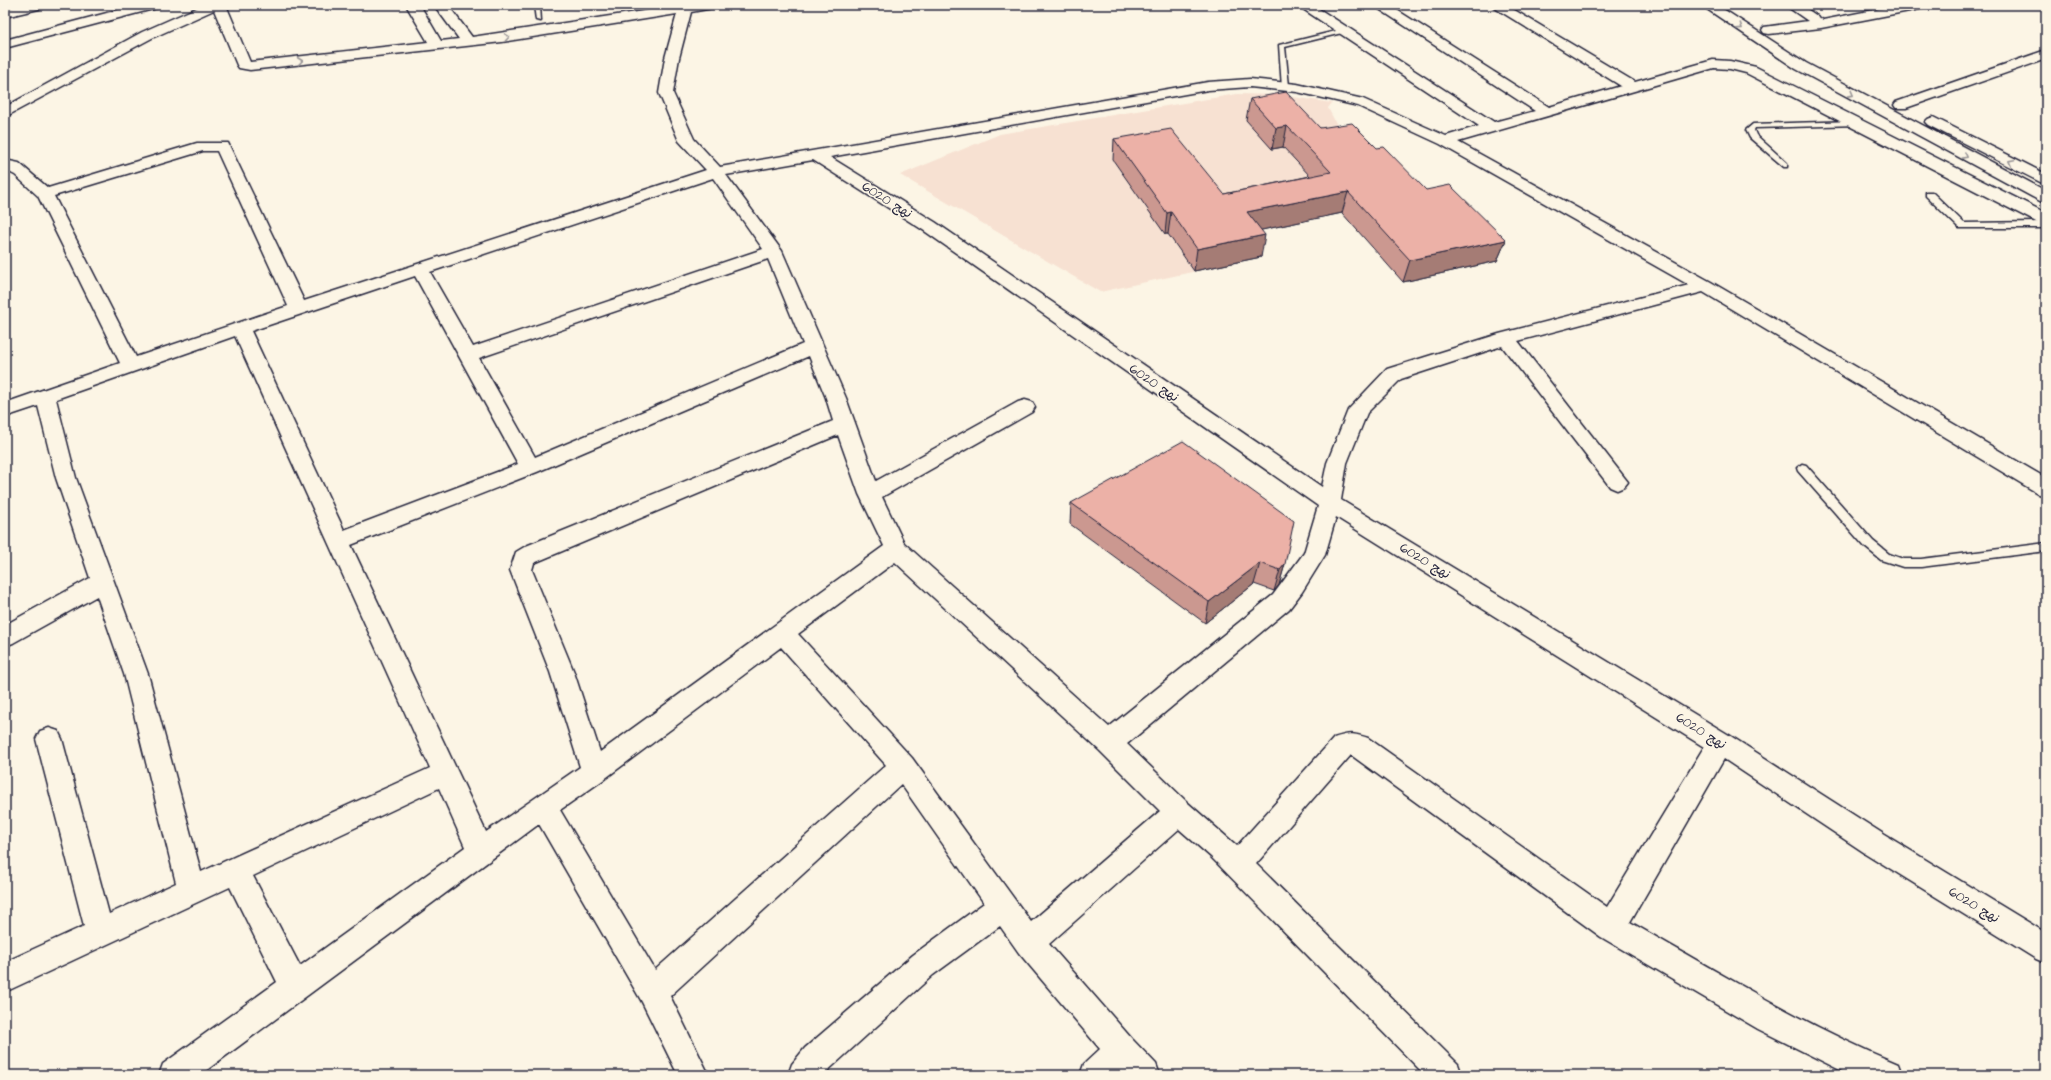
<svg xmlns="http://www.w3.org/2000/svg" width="2051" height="1080" viewBox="0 0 2051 1080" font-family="'Architects Daughter','Playpen Sans Arabic',sans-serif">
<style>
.built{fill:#f7e1d2}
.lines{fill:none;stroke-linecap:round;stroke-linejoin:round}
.lane-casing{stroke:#22223b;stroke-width:3}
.street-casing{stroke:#22223b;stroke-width:3}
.highway-casing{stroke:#22223b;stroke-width:3}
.lane{fill:#fcf5e5;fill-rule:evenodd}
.street{fill:#fcf5e5;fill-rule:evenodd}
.highway{fill:#fcf5e5;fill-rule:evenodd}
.wall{fill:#cb9890;stroke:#22223b}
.shaded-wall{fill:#a57c75;stroke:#22223b}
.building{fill:#ecb1a7;stroke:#22223b}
.oneway{stroke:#9a9698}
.labels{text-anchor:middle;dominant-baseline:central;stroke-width:3;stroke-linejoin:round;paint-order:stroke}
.street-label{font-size:13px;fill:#22223b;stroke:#fcf5e5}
</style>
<rect width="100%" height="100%" fill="#fcf5e5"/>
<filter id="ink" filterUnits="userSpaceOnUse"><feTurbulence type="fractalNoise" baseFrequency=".025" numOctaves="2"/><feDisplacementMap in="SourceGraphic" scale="8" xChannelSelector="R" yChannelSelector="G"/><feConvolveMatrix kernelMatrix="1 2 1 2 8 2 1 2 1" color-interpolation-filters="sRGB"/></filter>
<g filter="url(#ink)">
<path class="built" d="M1237,94l43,1 52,8 -4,5 19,36 96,63 54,54 -94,21 -61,-69 -99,20 18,24 -161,35 -200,-117 100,-41z"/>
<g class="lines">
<defs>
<path id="lane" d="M534,5h6l1,16 -5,-1z
M1344,29l3,2 -1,1 -61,15 4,39 -7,2 -3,-43z
M1855,121l4,2 -1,2 -103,3 -1,2 2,5 31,28v4h-3l-34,-29 -4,-8 7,-6z
M1926,192h6l32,31 82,-1v6h-87l-33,-32z
M1802,464l4,1 67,76 16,13 14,5h18l125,-16v8l-125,16h-18l-22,-7 -16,-13 -67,-76 -1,-3z"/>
<path id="street" d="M22,5h23l-2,3 -38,9v-8z
M137,5h22l-2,3 -152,40v-8z
M203,5h23l24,57 178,-20 -22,-37h14l21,36 18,-2 -25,-34h14l24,32 211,-32h32l-2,3 -22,4 -12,46 -6,35 21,46 26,28 488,-85 42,-3 47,5 66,15 83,37 33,-10 -182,-121h16l181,117 41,-11 -162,-106h16l160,102 72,-21 -131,-81h16l129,77 78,-22 17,1 26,6 290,146v12l-6,-1 -294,-151 -16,-4 -16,-1 -256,74 253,140 335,196v18l-7,-2 -336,-202 -185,49 106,136 4,5 -4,5 -7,3 -7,-3 -108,-141 -101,33 -34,34 -20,50 -6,37 388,235 156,100 161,98v30l-10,-4 -171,-106 -141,-94 -94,163c88,50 174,103 268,142l4,11h-52l-92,-46 -157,-92 -250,-182 -95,109 202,200 4,11h-37l-214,-218 -32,-28 -130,115 83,95 24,25 4,11h-36l-3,-3 -4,3h-37l4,-11 16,-15 -81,-96 -19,-27 -67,49 -110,100h-35l4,-11 13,-16 108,-93 71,-52 -83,-119 -231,212 39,79h-31l-36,-73 -103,-178 -339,251h-41l4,-11 114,-82 -47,-95 -225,105v-30l79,-36 -48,-187 4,-8 9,-3 9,3 4,8 47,175 67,-31 -52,-209 -27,-78 -84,47 -8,3v-21l85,-47 -34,-100 -18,-72 -33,11v-14l115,-40 -82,-167 -23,-21 -10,-5v-10l14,3 29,25 149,-45h31l76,158 402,-131 -27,-29 -20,-48 6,-35 12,-44 -175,28 -252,28 -11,-2 -2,-3 -23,-55 -62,28 -147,79v-10l137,-75zM1250,87l47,5 61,14 82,38 249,141 -190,49 -112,35 -39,41 -21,53 -5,24 -387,-265 -105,-65 378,-67zM203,151h14l71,155 -152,51 -82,-161zM813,160l110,70 395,276 -14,47 -31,42 -164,132 -205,-184 -22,-46 150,-85 3,-5 -3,-5 -7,-2 -7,2 -142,79 -30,-83 -64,-147 -56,-76zM713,178l50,71 -290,98 -43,-75zM768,259l35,85 -268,113 -56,-99zM415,276l103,188 -174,66 -93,-199zM235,336l195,432 -229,104 -53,-198 -72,-196 -20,-79zM809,356l17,42 7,23 -307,125 -10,6 -6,18 40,102 30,95 -94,65 -135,-287 186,-73zM838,435l21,59 25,52 -284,206 -26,-80 -42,-102 2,-7zM1336,517l368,230 -97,160 -239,-169c-15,-5 -19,-5 -34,0l-97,108 -49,-43 -61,-59 162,-135 13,-17 23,-37zM895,562l205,189 60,60 -129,111 -119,-164 -114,-124zM781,647l105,118 -231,205 -95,-160 43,-30zM439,788l26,59 -165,119 -47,-90z
M1785,5h16l22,15 76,-15h28l-7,4 -99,19 -52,6 -5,-1 -2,-3 2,-3 44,-6z
M2046,50v9l-140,49h-10l-2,-3 2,-3z"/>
<path id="highway" d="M1701,5h16l89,58 240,128v12l-6,-2 -244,-132z
M1933,117l113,57v11l-118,-60 -3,-3 3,-3z"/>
</defs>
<use href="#lane" class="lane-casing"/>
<use href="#street" class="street-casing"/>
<use href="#highway" class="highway-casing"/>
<use href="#lane" class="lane"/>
<use href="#street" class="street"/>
<use href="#highway" class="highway"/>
</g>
<path class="wall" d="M1250,99l70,29 57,20 49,42 80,50 -9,21 -94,21 -61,-69 -81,17v27l-67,14 -26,-37h-3l-52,-74 1,-21 110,55 86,-18 -27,-29 -11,2 -26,-29z
M1071,503l214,61 -6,21 -5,6 -20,-7 -49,39 -135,-99z"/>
<path class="shaded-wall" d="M1287,126l-4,21 -11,2 4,-21z
M1348,192l-6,21 -99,21 4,-22z
M1171,212l-3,22h-3l2,-21z
M1265,235l-4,22 -67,14 3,-22z
M1506,240l-9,21 -94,21 7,-22z
M1260,563l-6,21 -49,39 4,-21z
M1285,564l-6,21 -5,6 6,-21z"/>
<path class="building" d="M1286,92l34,36 32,-5 25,25 7,-1 42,43 24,-5 56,55 -96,20 -62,-68 -101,20 18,23 -68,14 -26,-37 -4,1 -53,-74 57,-10 53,65 107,-22 -44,-46 -11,2 -26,-29z
M1183,441l111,80 -9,43 -5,6 -20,-7 -51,39 -138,-99z"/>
<defs><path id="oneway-chevron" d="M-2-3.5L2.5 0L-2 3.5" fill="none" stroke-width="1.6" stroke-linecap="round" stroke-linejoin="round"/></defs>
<g class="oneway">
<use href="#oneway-chevron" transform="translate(1740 27) rotate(34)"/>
<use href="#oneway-chevron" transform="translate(507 37) rotate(-8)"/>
<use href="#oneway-chevron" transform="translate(300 61) rotate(-7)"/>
<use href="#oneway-chevron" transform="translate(1851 94) rotate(29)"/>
<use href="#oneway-chevron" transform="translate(1965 156) rotate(28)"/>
<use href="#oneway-chevron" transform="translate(2011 162) rotate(-153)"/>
</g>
</g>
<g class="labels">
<g class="street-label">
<text transform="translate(887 200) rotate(32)">نهج 6020</text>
<text transform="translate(1154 383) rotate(34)">نهج 6020</text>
<text transform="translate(1425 561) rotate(31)">نهج 6020</text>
<text transform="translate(1701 731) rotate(32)">نهج 6020</text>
<text transform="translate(1974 905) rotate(31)">نهج 6020</text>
</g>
</g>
<rect width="2051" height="1080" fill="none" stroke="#fcf5e5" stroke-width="20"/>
<rect x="10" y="10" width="2031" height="1060" fill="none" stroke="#22223b" stroke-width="1.5" filter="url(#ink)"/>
</svg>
